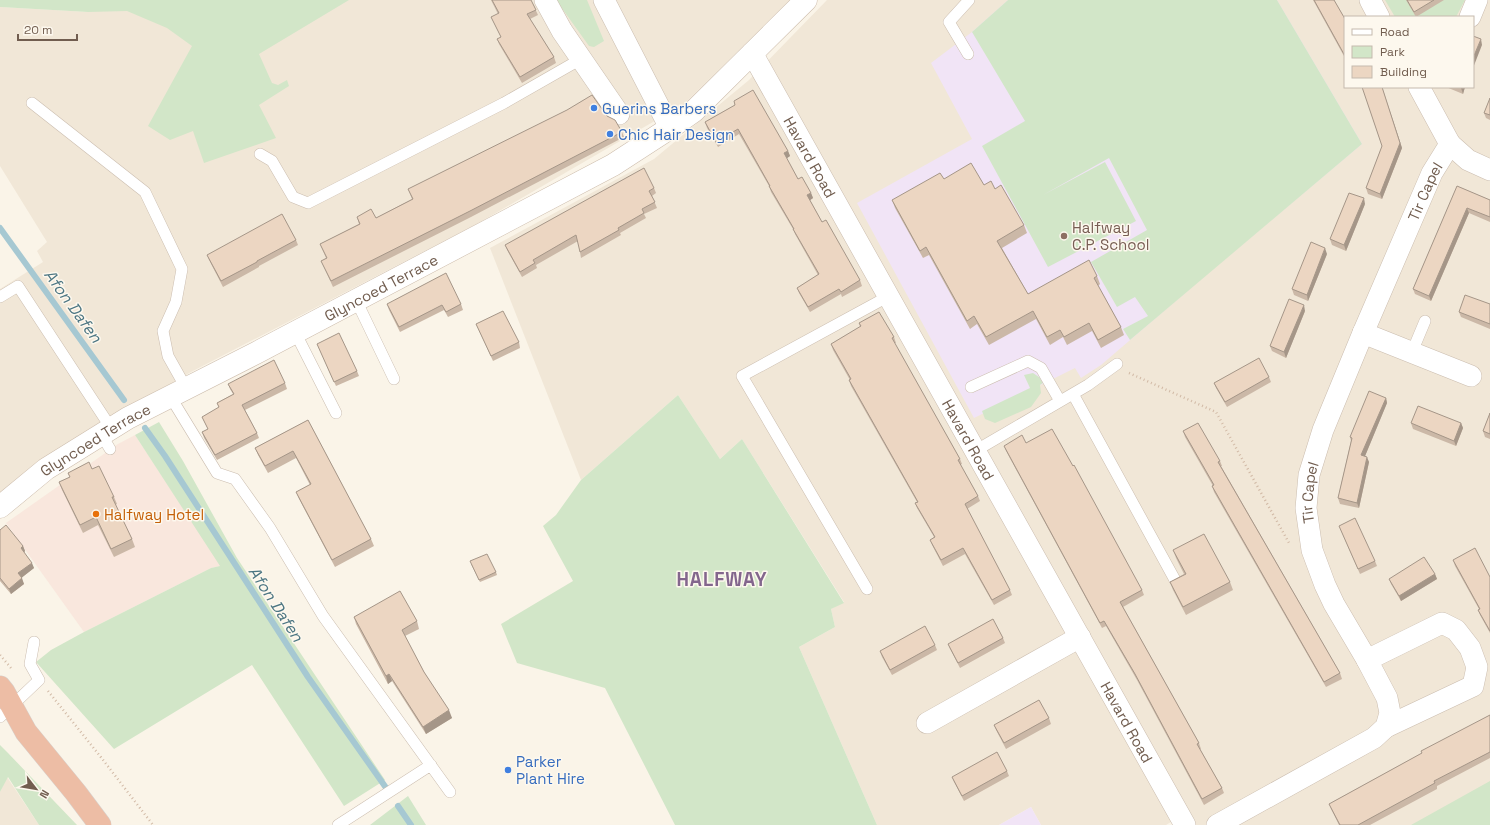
<svg xmlns="http://www.w3.org/2000/svg" width="1490" height="825" viewBox="0 0 1490 825" font-family="'Space Grotesk',sans-serif">
<style>
.residential{fill:#f1e7d7;fill-rule:evenodd}
.commercial{fill:#f9e7dd}
.education{fill:#f1e4f6}
.green{fill:#d2e6c8}
.lines{fill:none;stroke-linecap:round;stroke-linejoin:round}
.stream{stroke:#a6c8d2;stroke-width:6}
.lane-casing{stroke:#cbbdaf;stroke-width:12}
.street-casing{stroke:#cbbdaf;stroke-width:22}
.secondary-casing{stroke:#cdbdad;stroke-width:23}
.highway-casing{stroke:#d7d2ce;stroke-width:23}
.path{stroke:#d1b9a5;stroke-width:2.5;stroke-dasharray:1 3;stroke-linecap:butt}
.lane{stroke:#fff;stroke-width:11}
.street{stroke:#fff;stroke-width:21}
.secondary{stroke:#fff;stroke-width:22}
.highway{stroke:#edbda5;stroke-width:22}
.wall{fill:#cbb8a7}
.shaded-wall{fill:#a59688}
.building{fill:#ecd6c2;stroke:#a59688}
.shop-dot{fill:#3f7fe0;stroke:#fdf8ee;stroke-width:1.5}
.education-dot{fill:#8d6e63;stroke:#fdf8ee;stroke-width:1.5}
.food-dot{fill:#e8710a;stroke:#fdf8ee;stroke-width:1.5}
.labels{text-anchor:middle;dominant-baseline:central;stroke-width:3;stroke-linejoin:round;paint-order:stroke}
.shop-label{font-size:15px;fill:#366cbe;stroke:#fdf8ee;text-anchor:start}
.street-label{font-size:15px;fill:#715d4f;stroke:#fdf8ee}
.education-label{font-size:15px;fill:#785e54;stroke:#fdf8ee;text-anchor:start}
.food-label{font-size:15px;fill:#c56008;stroke:#fdf8ee;text-anchor:start}
.water-label{font-size:16px;font-style:italic;fill:#4b7582;stroke:#fdf8ee}
.district-label{font-size:19px;font-weight:bold;letter-spacing:1px;fill:#83668d;stroke:#fdf8ee}
</style>
<rect width="100%" height="100%" fill="#faf4e8"/>
<path class="residential" d="M96,0h694l-106,104 -209,121 -284,147 -139,81 -52,47v-211l43,-27 -6,-11 10,-9 -47,-76v-159l88,5z
M827,0h663v825h-317l-2,-3 -5,3h-125l-10,-18 -32,18h-122l-78,-178 36,-20 -4,-18 13,-7 -102,-163 -22,20 -42,-64 -97,85 -91,-232 164,-89 95,-79zM1345,17h128v70h-128z
M7,777l32,48h-39v-33z"/>
<path class="commercial" d="M135,435l86,131 -10,2 -127,64 -78,-109 112,-79z"/>
<path class="education" d="M1008,0h269l85,144 -149,125 -112,96 -20,13 -6,-10 -101,50 -117,-215 115,-64 -41,-76 41,-31z
M1031,807l10,18h-42z"/>
<path class="green" d="M0,0h349l-90,54 13,29 6,2 9,-5 2,6 -30,19 17,33 -72,25 -11,-32 -23,9 -22,-14 44,-80 -25,-18 -40,-17 -39,1 -88,-5z
M556,0h31l17,41 -10,6 -5,-1z
M1008,0h269l85,144 -232,196 -7,-11 25,-13 -13,-19 -18,10 -26,-45 56,-32 -38,-72 -66,37 62,-33 31,59 -88,46 -66,-121 43,-25 -53,-89z
M1385,0h80l-9,17h-61z
M1033,373l6,4 4,6 -3,2 1,8 -10,14 -36,16 -10,-4 -3,-8 48,-23 -6,-13z
M678,395l42,64 22,-20 102,164 -13,6 4,18 -36,20 78,178h-202l-70,-137 -88,-25 -16,-39 72,-43 -30,-55 13,-11 25,-35z
M159,422l24,39 54,97 148,222 -41,26 -92,-141 -138,84 -78,-87 15,-12 33,-18 127,-64 9,-2 -85,-131z
M0,745l8,8 69,72h-38l-31,-48 -8,15z
M1490,781v44h-79z
M408,796l18,29h-56z"/>
<g class="lines">
<path class="stream" d="M0,228l124,172
M145,428l20,28 143,221 81,115
M398,806l13,19"/>
<defs>
<path id="lane" d="M968,54l-19,-32 20,-22
M32,103l113,89 37,77 -6,33 -13,29 5,25 18,32
M260,154l12,7 21,36 15,6 196,-100 77,-44
M0,297l18,-11 93,142
M356,300l38,79
M295,332l41,81
M1412,352l13,-31
M971,387l57,-26 13,7 19,33
M1073,394l102,186
M170,396l47,77 18,6 35,49 53,88 127,176
M101,434l9,15
M975,451l113,-66 29,-21
M867,589l-125,-213 147,-80
M0,717l39,-37 -9,-16 4,-22
M338,825l93,-60"/>
<g id="street">
<path d="M545,0l17,31 57,83"/>
<path d="M604,0l66,128"/>
<path d="M1370,0l9,17"/>
<path d="M1470,17l7,-17"/>
<path id="s1" d="M752,53l433,772"/>
<path d="M1450,144l18,16 22,10"/>
<path d="M1363,333l108,43"/>
<path d="M1367,660l75,-37 14,7 14,18 7,19 -4,19 -87,41"/>
<path d="M927,723l153,-86"/>
<path id="s2" d="M1217,825l157,-87 12,-11 4,-14 -3,-15 -20,-38 -33,-56 -9,-19 -13,-35 -6,-42 3,-33 14,-45 40,-97 69,-160 18,-29 -31,-57"/>
</g>
<g id="secondary">
<path id="s3" d="M0,507l46,-38 82,-51 128,-65 357,-188 57,-37 24,-17 112,-111"/>
</g>
<path id="highway" d="M0,687l4,5 22,40 50,61 24,32"/>
</defs>
<use href="#lane" class="lane-casing"/>
<use href="#street" class="street-casing"/>
<use href="#secondary" class="secondary-casing"/>
<use href="#highway" class="highway-casing"/>
<path class="path" d="M1129,373l87,39 73,131
M0,655l11,13
M48,691l52,65 53,69"/>
<use href="#lane" class="lane"/>
<use href="#street" class="street"/>
<use href="#secondary" class="secondary"/>
<use href="#highway" class="highway"/>
</g>
<path class="wall" d="M491,0h40l7,15 -8,4 24,38 2,6 -34,20 -23,-39 -2,-5 4,-2 -10,-20 7,-3z
M1313,0h21l11,19v39z
M1406,0h38l-28,17z
M1362,87h20l20,61 -20,51 -14,-5 -2,-6 16,-42 -19,-57z
M1446,87h19l-2,7z
M1490,98v22l-4,-2 -2,-5z
M734,101l54,50 2,5 -4,2 12,21 13,14 2,5 -3,2 12,22 38,58 2,6 -20,11 -1,-3 -31,18 -11,-19 -2,-5 21,-13 -23,-41 -2,-5 -22,-37 -2,-6 -30,-52 -21,13 -11,-19 -2,-6 30,-17z
M607,116l15,16 2,5 -153,80 -138,70 -12,-26 5,-3 -6,-14 39,-20 -2,-7 19,1 36,-19 -4,-10z
M944,179l40,6 11,4 29,36 3,8 -25,15 26,46 69,-18 3,8 -2,2 23,41 3,8 -23,13 -9,-17 -25,14 -4,-8 -13,8 -14,-26 -47,26 -12,-21 -7,5 -41,-74 -6,3 -28,-50 -3,-8z
M1457,186l33,14v22l-21,-9 -38,88 -16,-7 -2,-5z
M654,188l2,5 -4,3 5,12 -13,6 2,4 -26,15 1,2 -40,23 -1,-6 -2,-11 -42,24 1,3 -15,9 -15,-27 -2,-5z
M1365,204l-19,47 -14,-6 -2,-6z
M296,240l2,5 -39,21v1l-36,20 -14,-27 -2,-5z
M1327,254l-19,47 -14,-6 -2,-6z
M387,304h74l2,6 -15,7 -4,-7 -44,22 -11,-22z
M1490,304v25l-29,-12 -2,-5z
M1305,311l-19,47 -14,-7 -2,-5z
M859,323l35,14 2,6h-2l66,116 2,5 -2,1 18,31 2,5 -13,8 43,81 2,5 -18,10 -29,-51 -22,12 -11,-21 -2,-5 4,-3 -17,-29 -2,-5 2,-1 -66,-116 -2,-6h1l-17,-30 -2,-6 29,-17z
M476,324l43,18 1,6 -27,13z
M317,344l40,27 2,5 -23,10z
M1269,377l2,5 -44,25 -11,-19 -2,-5z
M285,383l2,6 -42,21 12,23 2,5 -42,22 -13,-22 -2,-6 6,-3 -6,-12 17,-9 -2,-5 16,-9 -3,-5 -2,-5z
M1386,398l1,5 -22,53 4,6 -10,46 -19,-4 -2,-6 13,-57 -1,-4z
M1490,413v26l-5,-2 -2,-6z
M308,420l63,119 3,7 -39,21 -36,-68 -3,-7 14,-7 -14,-27 -28,15 -10,-18 -3,-7z
M1411,423h50l2,5 -7,18 -43,-17z
M1183,431l37,30 2,5h-1l119,207 2,6 -16,8 -112,-195 -2,-6h1l-28,-49z
M1026,443l116,147 2,5 -21,12 76,136 2,6h-1l22,39 2,5 -20,12 -67,-125 -31,-54 -4,2 -96,-177 -2,-5z
M92,469l22,28 3,7 -2,1 17,34 3,8 -21,10 -16,-32 -15,8 -21,-43 -3,-8 11,-5 -2,-4z
M1339,526l36,35 2,5 -17,8z
M0,530l23,16 2,5 -1,1 10,16 -13,10 3,6 -13,10 -11,-13z
M1173,550l57,32 3,8 -47,25 -13,-25 -3,-8 14,-8 -8,-16z
M1453,560l37,17v56l-10,-18 -2,-5 1,-1 -24,-43z
M471,564l25,8 1,3 -17,7z
M1435,574l2,5 -36,22 -10,-17 -2,-5z
M354,617l63,4 2,8 -14,7 19,36 28,46 -26,16 -34,-53 -4,3 -32,-60z
M1003,638l2,5 -45,25 -10,-19 -2,-5z
M935,645l2,5 -45,25 -10,-18 -2,-6z
M1490,715v43l-53,28v3l-67,36h-31l-8,-16 -2,-5 93,-51z
M1049,718l2,6 -45,25 -10,-19 -2,-5z
M1007,771l2,5 -45,25 -10,-19 -2,-5z"/>
<path class="shaded-wall" d="M1481,39l1,6 -9,23v-10z
M1382,87l20,61 -20,51 -2,-5 20,-51z
M1461,87h4l-2,7 -2,-6z
M788,151l2,5 -4,3 -2,-6z
M811,193l2,5 -4,3 -2,-6z
M1364,198l1,6 -19,47 -2,-6z
M1467,208l2,5 -38,88 -2,-5z
M1325,248l2,6 -19,47 -1,-6z
M1304,305l1,6 -19,47 -2,-6z
M1386,398l1,5 -24,58 -2,-6z
M1461,423l2,5 -7,18 -2,-5z
M1367,457l2,5 -10,46 -2,-5z
M23,546l2,5 -2,3 -2,-6z
M32,563l2,5 -14,11 -2,-6z
M1435,574l2,5 -36,22 -2,-5z
M22,578l2,6 -13,10 -2,-5z
M389,674l3,7 -4,3 -2,-8z
M449,710l3,8 -26,16 -3,-7z"/>
<path class="building" d="M492,0h39l5,10 -9,4 27,43 -34,20 -23,-38 4,-2 -10,-20 8,-4z
M1314,0h20l11,19v37z
M1407,0h27l-20,12z
M1473,36l8,3 -8,19z
M1362,87h20l18,56 -20,51 -14,-6 16,-42z
M753,90l35,61 -4,2 14,26 4,-2 9,16 -4,2 15,27 4,-2 34,60 -19,12 -2,-3 -31,18 -11,-19 22,-14 -26,-45h1l-25,-43h1l-32,-57 -22,13 -11,-20 30,-17 -1,-4z
M592,95l15,21 8,4 7,12 -152,79 -139,70 -10,-20 6,-3 -7,-14 40,-20 -3,-7 14,-8 5,9 37,-19 -5,-10 159,-79z
M1490,98v17l-6,-2z
M971,163l13,22 7,-4 4,8 6,-4 23,40 -27,16 31,53 61,-34 8,16 -3,2 27,49 -23,13 -9,-17 -25,14 -4,-7 -13,7 -14,-26 -47,26 -12,-21 -7,5 -41,-74 -6,4 -28,-51 48,-27 4,6z
M644,168l10,20 -5,3 6,11 -13,7 2,4 -26,15 1,2 -39,22 -4,-17 -43,25 2,3 -15,9 -15,-27z
M1457,186l33,14v17l-23,-9 -38,88 -16,-7z
M1349,193l15,5 -20,47 -14,-6z
M282,214l14,26 -39,21v1l-36,19 -14,-26z
M1311,242l14,6 -18,47 -15,-6z
M446,273l15,31 -15,8 -4,-7 -43,22 -12,-23z
M1465,295l25,9v20l-31,-12z
M1289,299l15,6 -20,47 -14,-6z
M503,311l16,31 -28,14 -15,-32z
M879,312l15,25 -2,1 68,121 -2,1 20,36 -13,8 45,86 -18,10 -29,-52 -22,12 -11,-20 5,-3 -20,-34 3,-1 -69,-122 2,-1 -20,-35 30,-18 -2,-3z
M339,333l18,38 -23,11 -17,-38z
M1259,358l10,19 -44,25 -11,-19z
M274,360l11,23 -43,22 15,28 -42,22 -13,-23 6,-3 -6,-12 17,-10 -2,-4 17,-9 -6,-10z
M1369,391l17,7 -25,57 6,2 -10,46 -19,-5 14,-60 -2,-1z
M1418,406l43,17 -7,18 -43,-18z
M1490,413v21l-7,-3z
M308,420l63,119 -39,21 -36,-68 15,-8 -18,-33 -28,15 -10,-18z
M1198,423l22,38 -2,1 122,211 -16,9 -112,-196 2,-1 -31,-54z
M1052,429l21,37 1,-1 68,125 -22,12 79,141 -2,1 25,44 -20,11 -67,-125 -31,-53 -4,2 -96,-177 18,-11 4,8z
M89,462l3,7 7,-3 15,31h-2l20,42 -21,10 -15,-32 -16,8 -21,-43 11,-5 -2,-4z
M1355,518l20,43 -17,8 -19,-43z
M6,525l17,21 -2,2 11,15 -14,10 4,5 -13,11 -9,-11v-48z
M1204,534l26,48 -47,25 -13,-25 16,-8 -13,-24z
M1475,548l15,29v54l-12,-21 2,-1 -27,-49z
M487,554l9,18 -17,8 -9,-19z
M1424,557l11,17 -36,22 -10,-17z
M400,591l17,30 -15,9 22,42 25,38 -26,17 -34,-53 -3,2 -32,-59z
M993,619l10,19 -45,25 -10,-19z
M925,626l10,19 -45,25 -10,-19z
M1039,700l10,18 -45,25 -10,-18z
M1490,715v37l-56,29 1,2 -77,42h-18l-11,-21 93,-51 -1,-2z
M997,752l10,19 -45,25 -10,-19z"/>
<g class="shop-dot">
<circle cx="594" cy="108" r="4"/>
<circle cx="610" cy="134" r="4"/>
<circle cx="508" cy="770" r="4"/>
</g>
<circle class="education-dot" cx="1064" cy="236" r="4"/>
<circle class="food-dot" cx="96" cy="514" r="4"/>
<g class="labels">
<g class="shop-label">
<text x="602" y="108">Guerins Barbers</text>
<text x="618" y="134">Chic Hair Design</text>
<text x="516" y="761">Parker<tspan x="516" dy="17">Plant Hire</tspan></text>
</g>
<g class="street-label">
<text stroke="none"><textPath href="#s1" startOffset="119">Havard Road</textPath></text>
<text stroke="none"><textPath href="#s2" startOffset="774">Tir Capel</textPath></text>
<text stroke="none"><textPath href="#s3" startOffset="441">Glyncoed Terrace</textPath></text>
<text stroke="none"><textPath href="#s1" startOffset="443">Havard Road</textPath></text>
<text stroke="none"><textPath href="#s3" startOffset="117">Glyncoed Terrace</textPath></text>
<text stroke="none"><textPath href="#s2" startOffset="450">Tir Capel</textPath></text>
<text stroke="none"><textPath href="#s1" startOffset="767">Havard Road</textPath></text>
</g>
<g class="education-label">
<text x="1072" y="227">Halfway<tspan x="1072" dy="17">C.P. School</tspan></text>
</g>
<g class="food-label">
<text x="104" y="514">Halfway Hotel</text>
</g>
<g class="water-label">
<text transform="translate(73 306) rotate(54)">Afon Dafen</text>
<text transform="translate(276 604) rotate(57)">Afon Dafen</text>
</g>
<g class="district-label">
<text x="722" y="579">HALFWAY</text>
</g>
</g>
<rect x="1344" y="16" width="130" height="72" fill="#fdf8ee" stroke="#c5baae"/>
<rect x="1352" y="29" width="20" height="6" fill="#ffffff" stroke="#c5baae"/>
<text x="1380" y="36" font-size="12" fill="#715d4f">Road</text>
<rect x="1352" y="46" width="20" height="12" fill="#d2e6c8" stroke="#c5baae"/>
<text x="1380" y="56" font-size="12" fill="#715d4f">Park</text>
<rect x="1352" y="66" width="20" height="12" fill="#ecd6c2" stroke="#c5baae"/>
<text x="1380" y="76" font-size="12" fill="#715d4f">Building</text>
<g transform="translate(36 789) rotate(121)" stroke="#fdf8ee" stroke-width="3" paint-order="stroke">
<path d="M0-3L7 15L0 10L-7 15Z" fill="#715d4f"/>
<text y="-6" font-size="11" font-weight="bold" text-anchor="middle" fill="#715d4f">N</text>
</g>
<path d="M18 34v6h59v-6" fill="none" stroke="#715d4f" stroke-width="2"/>
<text x="24" y="34" font-size="12" fill="#715d4f" stroke="#fdf8ee" stroke-width="3" paint-order="stroke">20 m</text>
</svg>
